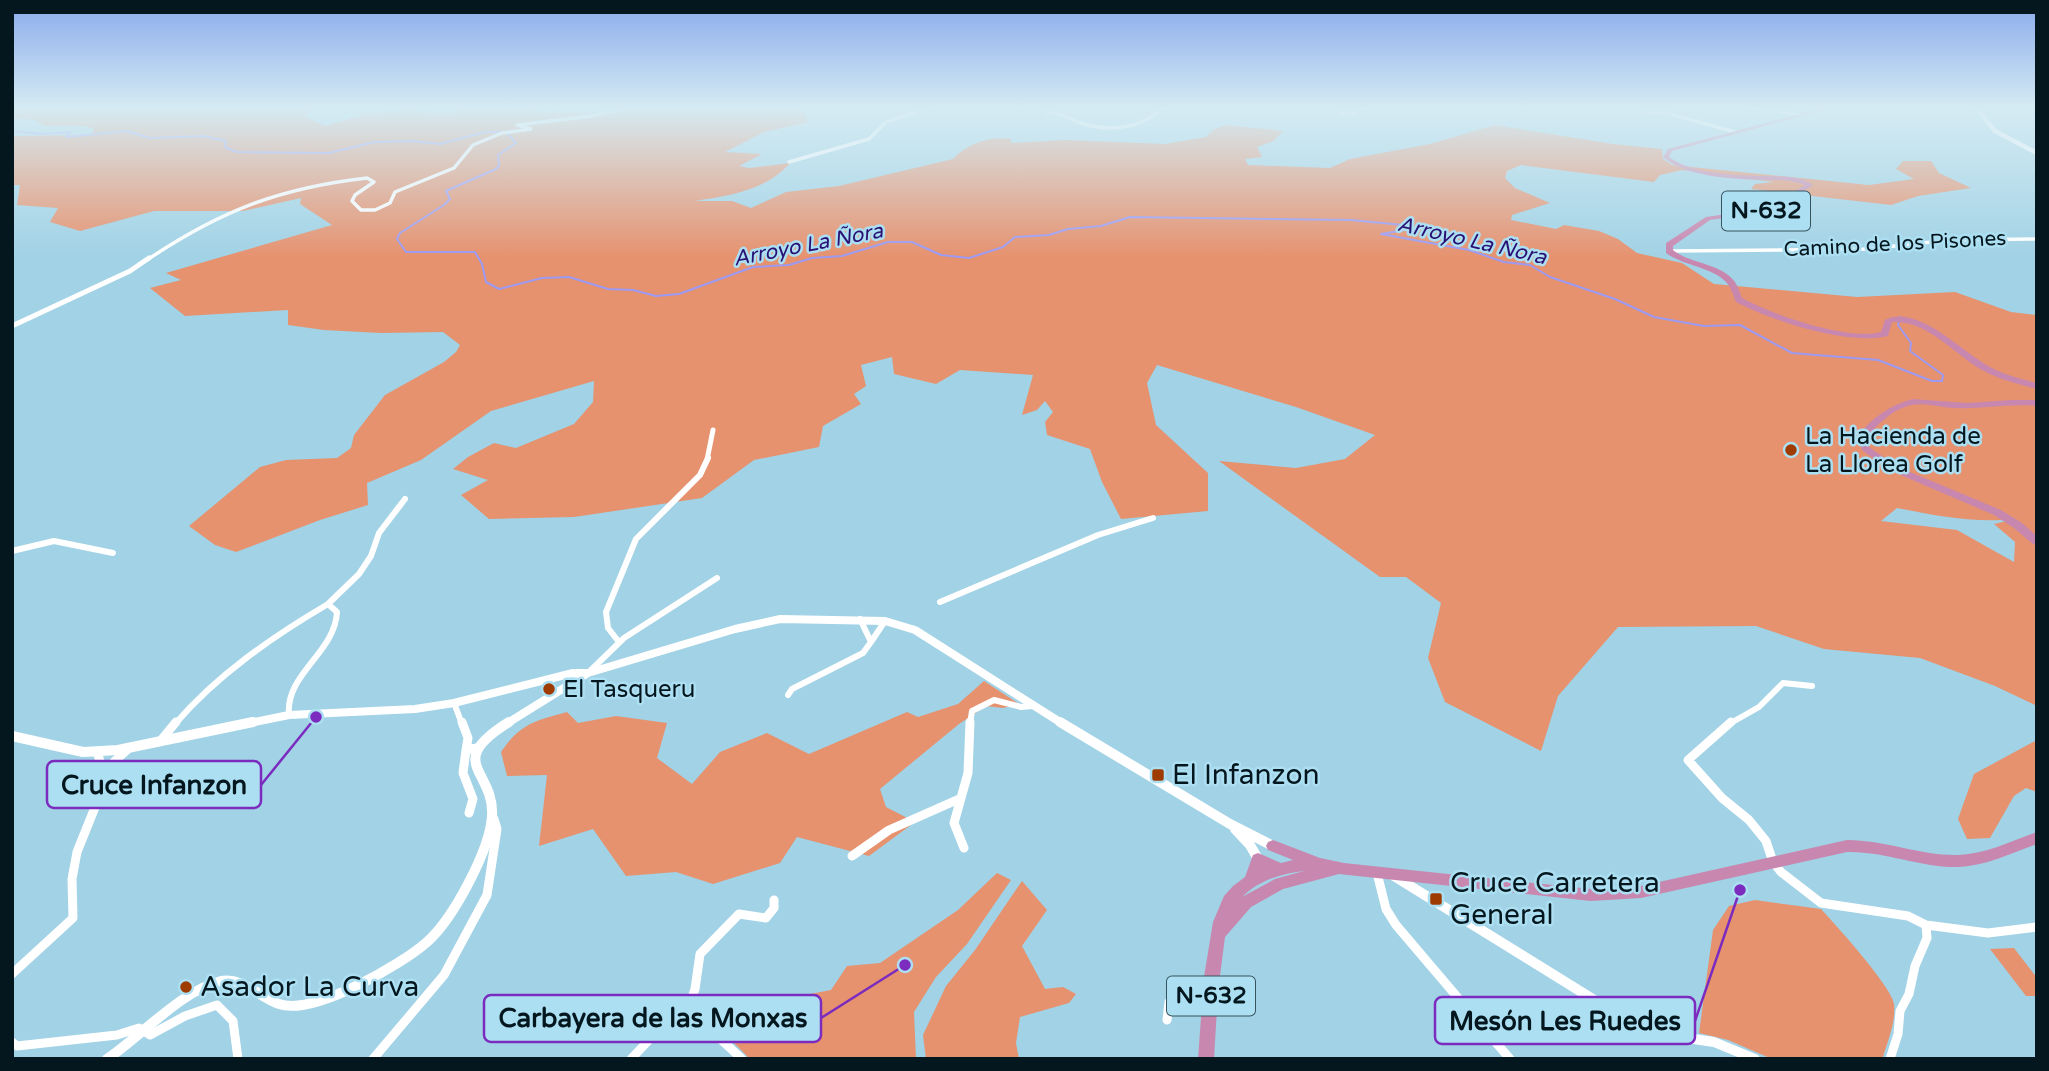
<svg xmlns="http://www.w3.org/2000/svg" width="2049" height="1071" viewBox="0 0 2049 1071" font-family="'Varela Round',sans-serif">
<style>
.green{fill:#e6926f;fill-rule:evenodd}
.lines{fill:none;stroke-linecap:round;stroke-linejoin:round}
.stream{stroke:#9c9af3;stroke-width:2}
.minor-far3{stroke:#fff;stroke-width:3.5}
.minor-far2{stroke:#fff;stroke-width:5}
.minor-far1{stroke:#fff;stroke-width:6}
.minor{stroke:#fff;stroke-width:9}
.tertiary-far2{stroke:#fff;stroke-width:4.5}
.tertiary-far1{stroke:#fff;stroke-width:8}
.tertiary{stroke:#fff;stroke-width:10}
.trunk{fill:#c887af;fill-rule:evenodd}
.poi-dot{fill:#9e3b00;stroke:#addff2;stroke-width:2.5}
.labels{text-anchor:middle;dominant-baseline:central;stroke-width:5;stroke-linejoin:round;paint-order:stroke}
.far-water-label{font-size:21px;font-style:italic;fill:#291173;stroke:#addff2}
.far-street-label{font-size:21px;fill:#04171e;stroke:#addff2}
.shield{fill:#addff2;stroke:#37535e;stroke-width:2}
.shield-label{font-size:23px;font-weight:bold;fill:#04171e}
.poi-label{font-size:24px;fill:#04171e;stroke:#addff2;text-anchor:start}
.near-poi-label{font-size:28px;fill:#04171e;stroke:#addff2;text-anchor:start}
.leader{fill:none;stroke:#7b2cbf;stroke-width:2.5}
.callout-dot{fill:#7b2cbf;stroke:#addff2;stroke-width:2.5}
.callout{fill:#addff2;stroke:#7b2cbf;stroke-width:2.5}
.callout-label{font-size:26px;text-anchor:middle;font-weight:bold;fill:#04171e}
</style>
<rect width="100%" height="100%" fill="#a1d2e5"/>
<path class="green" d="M12,107h289l6,1v9l18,9 40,-12 45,-4 38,5 18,-8h63l2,4 60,2 64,-6h145l8,15 -44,10 -39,20 37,2 -23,12 10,2 41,-5c-23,27 -61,33 -95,38h37l19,7 35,-16 53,-6 114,-27c15,-16 37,-23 58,-20v4l54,-3 100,4 41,-7 7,-7 13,-5 57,6 -10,10 -16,6 5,10 -17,2 3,6 82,3 20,-9 80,-15 65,-19 118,19 49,5 1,10 9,6 197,20 45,-6 -18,-10 7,-8h28l8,12 32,15 -53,8 -27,9 -140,-16 4,-5 19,-2 -92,-12 -22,5 -6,7 -133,-17 -14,6 -2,7 10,10 35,15 -38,12 -1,5 45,9 8,-4 35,6 19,8 19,14 45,10 32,21 143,13 98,-5 56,20 26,3v391l-42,-20 -75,-28 -96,-9 -68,-23 -138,1 -60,69 -17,55 -96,-49 -17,-44 13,-55 -35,-26h-26l-161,-116 77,7 49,-9 30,-24 -79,-28 -139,-42 -10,18 9,42 52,48v38l-87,8 -19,-37 -12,-33 -43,-14 -2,-13 8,-10 -8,-11 -8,9 -15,5 11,-40 -73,-5 -24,14 -42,-10 -2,-17 -31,8 5,21 -12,8 7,10 -38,22 -4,21 -65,13 -52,38 -128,19 -85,2 -28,-24 27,-15 -35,-11 15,-12 26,-14 22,5 58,-24 19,-22 1,-21 -103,30 -70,49 -54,23 1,22 -48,15 -84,32 -21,-7 -26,-19 71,-59 26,-7 51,-2 14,-10 3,-13 31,-40 59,-33 12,-10 4,-7 -17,-13 -62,1 -57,-3 -36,-5v-15l-103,6 -35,-28 31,-8 -15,-7 166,-48 -32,-21 1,-6 -58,13h-89l-74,20 -30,-9 8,-14 -41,-3 3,-20h-8v-49l79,-1 3,-6 -9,-3h-41l-9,-6 -23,-2zM1897,508c40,8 77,15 119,11l-22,5 21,18 -1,20 -57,-32 -76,-9z
M984,681l35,23 -16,4 -17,-2 -27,18 -79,65 6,18 29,15 -46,34 -72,-19 -17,26 -67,21 -37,-12 -50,4 -33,-47 -54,17 8,-71 -40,1 -6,-24c20,-29 34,-31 66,-40l11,11 38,-7 51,7 -10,35 35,26 28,-32 47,-19 42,21 98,-42 11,5 40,-13z
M2037,740v52l-11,-4 -12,8 -24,42 -23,1 -9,-20 16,-45z
M997,873l14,7 -44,64 -31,33 -22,35 2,47h-166l-36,-36 22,5 33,-10 36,-23 26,-5 16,-24 33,-3 78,-53z
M1022,881l25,29 -25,36 23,43 18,-2 13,7 -7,9 -49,14 -4,26 3,16h-93l-3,-24 23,-49 29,-36z
M1755,900l66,9c15,16 71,78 73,95 2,18 -6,36 -11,53l-111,2 -44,-19 -29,-7 14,-103 16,-24z
M2014,948l23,30v18h-11l-36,-47z"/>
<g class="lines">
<path class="stream" d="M12,131l31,3 27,-2 -4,5 61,-6 23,7 54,-2 22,5 -1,6 12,5 92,1 45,-11 38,-1 28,3 45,-12h14
M508,134l8,9 -18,12 1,11 -3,3 -50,22 4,8 -6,6 -44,28 -3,6 9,13h69l7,12 4,18 13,7 43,-11 27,-1 39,12 25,1 23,6 23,-2 74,-27 36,-2 23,-7 30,-2 46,-14h24l29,13 28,3 34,-11 12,-10 34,-2 19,-6 33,-3 29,-9 221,3 52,5 8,4 -30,5 88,16 35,12 26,3 20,12 65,22 39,18 50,9 36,-1 52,28 86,7 54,21h10l1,-6 -33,-24 1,-8 -13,-18 2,-8"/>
<path class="minor-far3" d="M1664,107l3,6 68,19
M1749,107l52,8
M1047,112c19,2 21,7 37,12 27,8 60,4 79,-17
M1644,112l23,1
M1340,113l13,1 11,-7
M789,162l80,-23 17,-17 44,-15
M1669,251l198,-2 83,-9 87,-1
M147,260c73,-49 132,-72 220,-82l7,4 -19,13 -3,6 9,9h14l15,-7 5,-11 59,-24 19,-23 29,-12 29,-4 -14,-4 75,-9 33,-8 -3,-1"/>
<path class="minor-far2" d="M12,326l118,-55 19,-13
M707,460l6,-30"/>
<path class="minor-far1" d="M12,551l42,-10 59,12
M940,602l158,-67 55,-17
M619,642l-11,-14 -2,-16 30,-73 64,-64 8,-17
M871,642l14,-21
M589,672l35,-34 93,-60
M788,695l4,-6 71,-36 8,-11 -11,-23
M454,703l8,21
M289,715c-4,-41 46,-62 48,-103l-9,-8 31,-30 12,-18 8,-23 26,-34
M175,724c42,-49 97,-87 153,-120
M970,724l2,-13 22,-11 27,7 12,-1
M1729,724l30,-17 24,-24 29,3"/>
<path class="minor" d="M462,722l6,16 -2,12 11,-2
M1731,722l-43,38 34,38 27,22 17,21 7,21 8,10 40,31 87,13 18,9 62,8 49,-6
M162,739l14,-17
M466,750l-3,23 10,26 -4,14
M104,771l24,-22
M964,848l-10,-25 14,-50 2,-51
M852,856l37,-26 70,-31
M1377,873l9,36 10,16 114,134
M12,974l61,-56 -1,-39 5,-27 29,-72 -9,-28
M688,1009l7,-20 5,-35 39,-40 27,4 8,-10v-8
M1167,1020l2,-18 16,-14h25
M12,1042l5,4 100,-11 22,-7 11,7 35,-19 32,-11 16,16 5,38
M373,1059l71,-84 43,-80 10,-66 -3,-10
M631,1059l35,-37 22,-13 54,50
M1890,1059l8,-25 2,-23 9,-17 6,-28 12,-28 -1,-13"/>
<path class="tertiary-far2" d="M1976,107l19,24 42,22"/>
<path class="tertiary-far1" d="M245,724l44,-9 126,-6 39,-6 119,-30h15
M506,724l82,-51 147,-44 45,-10 105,2 30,9 148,94"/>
<path class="tertiary" d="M1060,722l170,102 43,22
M12,736l71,16 35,-2 135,-28
M1235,829l15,16 8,14
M1394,876l252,156 68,10 41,17
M107,1059c33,-22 75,-69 114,-78 22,-4 38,16 58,23 34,12 122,-39 148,-62 26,-23 63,-92 65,-126 3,-46 -49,-53 17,-94"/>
<path class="trunk" d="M1826,107h10l-164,44 -3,6c24,17 62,18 91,19 18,1 38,-2 53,9l-40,26 -63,9 -37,26v4c17,14 48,13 62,32 3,5 5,11 7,16 31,17 106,43 139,34l4,-12c32,-17 78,33 105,47 15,8 31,12 47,16v6c-18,-5 -37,-9 -53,-18 -30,-16 -55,-51 -92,-49l-4,14c-41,10 -115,-15 -152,-34 -3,-7 -5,-15 -10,-20 -14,-15 -42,-16 -60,-29v-10l40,-26 63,-9 36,-23c-14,-6 -28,-5 -43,-5 -28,-1 -77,-3 -99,-23l5,-8z
M1913,399l54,4 44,-3h26v6c-32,-3 -62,5 -94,1 -12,-2 -26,-5 -38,0 -15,5 -28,18 -38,30l2,10 19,13 22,12 91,38 21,13 15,13v9l-4,-1 -19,-16 -20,-13 -91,-39 -22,-12 -19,-14 -5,-13c14,-19 33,-32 56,-38z
M2037,832v12c-25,9 -51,22 -78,23 -38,1 -74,-16 -112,-15l-206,46 -50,3 -252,-27 -56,15 -32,18 -26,30 -7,54 -4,68h-16l6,-82 9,-55 11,-26 9,-10 12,-9 8,-22 5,-2 23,10 12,-3 -25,-10 -2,-4 2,-4 5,-2 47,18 24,5 247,26 23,-1 27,-2 206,-46c38,0 74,16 112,15 27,-1 53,-14 78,-23zM1304,871l-29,8 -33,18c17,-17 38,-23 62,-26z"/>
</g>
<linearGradient id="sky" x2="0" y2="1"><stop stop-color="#89aaec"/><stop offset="0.42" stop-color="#d5ebf3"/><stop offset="1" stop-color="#d5ebf3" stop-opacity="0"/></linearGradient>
<rect width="2049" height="257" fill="url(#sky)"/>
<g class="poi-dot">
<circle cx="1791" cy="450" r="7"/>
<circle cx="549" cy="689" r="7"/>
<rect x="1151" y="768" width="14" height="14" rx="3.5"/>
<rect x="1429" y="892" width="14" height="14" rx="3.5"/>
<circle cx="186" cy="987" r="7"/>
</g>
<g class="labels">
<g class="far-water-label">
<text transform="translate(1472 241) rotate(13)">Arroyo La Ñora</text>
<text transform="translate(808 245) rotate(-11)">Arroyo La Ñora</text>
</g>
<g class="far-street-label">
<text transform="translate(1895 244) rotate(-3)">Camino de los Pisones</text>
</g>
<g class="shield">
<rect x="1722" y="191.5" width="88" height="39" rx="5"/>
<rect x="1167" y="976.5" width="88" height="39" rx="5"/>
</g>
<g class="shield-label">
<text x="1766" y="211">N-632</text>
<text x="1211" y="996">N-632</text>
</g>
<g class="poi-label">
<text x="1805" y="436">La Hacienda de<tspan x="1805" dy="28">La Llorea Golf</tspan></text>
<text x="563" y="689">El Tasqueru</text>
</g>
<g class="near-poi-label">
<text x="1172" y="775">El Infanzon</text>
<text x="1450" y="883">Cruce Carretera<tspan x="1450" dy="32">General</tspan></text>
<text x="200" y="987">Asador La Curva</text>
</g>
</g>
<path class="leader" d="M316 717L261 785M905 965L821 1018M1740 890L1695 1021"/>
<g class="callout-dot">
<circle cx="316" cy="717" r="7"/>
<circle cx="905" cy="965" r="7"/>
<circle cx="1740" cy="890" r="7"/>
</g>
<g class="callout">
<rect x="47" y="761" width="214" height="47" rx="7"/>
<rect x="484" y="995" width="337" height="47" rx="7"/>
<rect x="1435" y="997" width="260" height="47" rx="7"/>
</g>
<g class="callout-label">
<text x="154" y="794">Cruce Infanzon</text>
<text x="653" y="1027">Carbayera de las Monxas</text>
<text x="1565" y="1030">Mesón Les Ruedes</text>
</g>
<rect width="2049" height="1071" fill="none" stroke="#04171e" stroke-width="28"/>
</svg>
